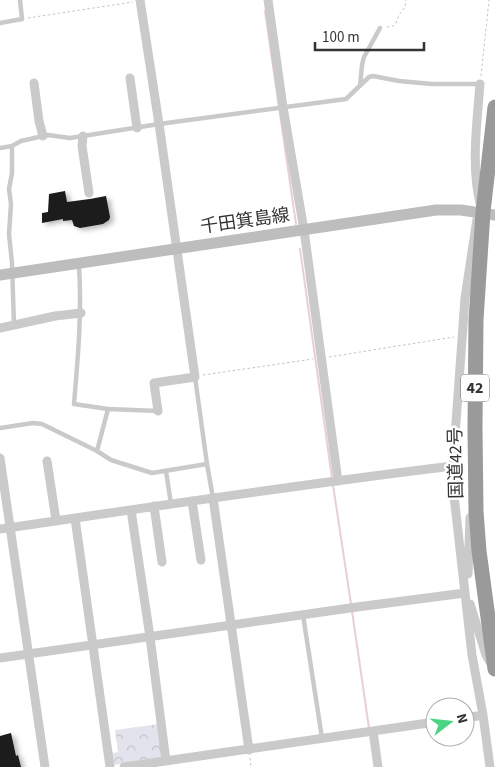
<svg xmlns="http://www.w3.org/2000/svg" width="495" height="767" viewBox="0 0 495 767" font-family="'Source Sans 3','Noto Sans JP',sans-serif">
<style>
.forest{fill:url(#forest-crowns)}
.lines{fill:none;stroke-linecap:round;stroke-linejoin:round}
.stream{stroke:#e9cfd1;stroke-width:2}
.building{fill:#1a1a1a;filter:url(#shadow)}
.path{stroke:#c3c3c3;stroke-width:1;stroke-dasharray:2.5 2.5;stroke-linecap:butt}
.lane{stroke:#cacaca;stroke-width:4.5}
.street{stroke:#cacaca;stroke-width:9}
.secondary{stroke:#bdbdbd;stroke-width:11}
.highway{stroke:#9a9a9a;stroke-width:15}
.labels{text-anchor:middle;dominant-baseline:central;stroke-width:5;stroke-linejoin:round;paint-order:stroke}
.shield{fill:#fff;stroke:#707070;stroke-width:1}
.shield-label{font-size:16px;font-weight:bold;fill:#333}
.street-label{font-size:18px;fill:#333;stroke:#fff}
</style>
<defs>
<pattern id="forest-crowns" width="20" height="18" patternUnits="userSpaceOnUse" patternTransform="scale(1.25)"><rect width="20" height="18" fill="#e3e3ed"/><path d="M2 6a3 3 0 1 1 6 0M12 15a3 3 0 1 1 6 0" fill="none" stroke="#c3c3cc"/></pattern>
<filter id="shadow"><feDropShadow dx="4" dy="2.5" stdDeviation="2.5" flood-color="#0004"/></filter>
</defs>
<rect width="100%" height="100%" fill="#fff"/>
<path class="forest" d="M160,724l3,35 -50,6 -1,-12 6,-1 -3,-22z"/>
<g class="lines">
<path class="stream" d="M265,11l31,213
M300,249l32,229
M333,485l18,119
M352,611l17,117"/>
</g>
<path class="building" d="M65,191l2,11 23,-3 16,-3 4,21 -1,3 -6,4 -23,4 -6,-2 -2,-6 -9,1v-2l-21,4v-10l6,-1 1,-18z
M11,733l5,23 2,-1 3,12h-21v-31z"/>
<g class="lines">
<path class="path" d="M28,18l105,-16
M387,27l6,-1 3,-3 3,-8 6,-8 1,-7
M481,76l8,-76
M329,357l125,-20
M203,375l110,-16
M250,758l1,9"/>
<path class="lane" d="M0,23l22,-4 -2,-19
M360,86l2,-21 2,-8 16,-29
M12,146v27l-3,16 2,15 -2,30 3,29 2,63
M0,148l12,-2 9,-5 27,-6 22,3 89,-14 187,-25 23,-22 4,-1 26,5 33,3h47
M195,377l12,87 6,34
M108,409l50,2
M0,428l33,-5 9,1 55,27 11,-42 -34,-5c4,-47 8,-92 5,-139
M97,451l14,9 41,13 55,-9
M166,471l5,33
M303,615l19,123"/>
<path class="street" d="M140,0l19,124 36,253 -41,6 4,28
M268,0l15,107 21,123 34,251
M130,78l7,50
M34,83l5,38 4,15
M480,84c-3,38 -9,83 0,119
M83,136l-1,10 7,47
M477,219l-12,79 -13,180 20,177 11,60 7,52
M0,328l55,-12 26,-3
M0,458l45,309
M47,461l9,59
M213,498l36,252
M192,501l9,59
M154,506l8,56
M131,510l19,127 16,124
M75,518l35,249
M0,529c151,-22 302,-45 453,-63
M468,574l2,-56 5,-6
M470,604l16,51 4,7
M0,658l357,-51 108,-14
M465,718l18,-3
M373,731l5,36
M124,767l311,-45"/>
<path class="secondary" d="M0,275l436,-65h25l34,5"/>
<path class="highway" d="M495,107l-12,105 -7,108 -1,108 1,83 3,40 16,118"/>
</g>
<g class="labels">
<rect class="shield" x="461" y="374.5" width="28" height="27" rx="4"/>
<g class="shield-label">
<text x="475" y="388">42</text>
</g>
<g class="street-label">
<text transform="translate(245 221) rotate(-8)">千田箕島線</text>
<text transform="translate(456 463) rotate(-91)">国道42号</text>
</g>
</g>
<g transform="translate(450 722) rotate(74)"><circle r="24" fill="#ffffff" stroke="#adadad"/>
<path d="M0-4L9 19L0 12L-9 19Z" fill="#4ad484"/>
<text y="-8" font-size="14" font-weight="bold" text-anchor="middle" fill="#333333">N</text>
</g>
<path d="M315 42v8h109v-8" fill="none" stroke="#333333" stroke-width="2.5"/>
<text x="322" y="42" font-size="15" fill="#333333" stroke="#ffffff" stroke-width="4" paint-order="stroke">100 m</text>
</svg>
